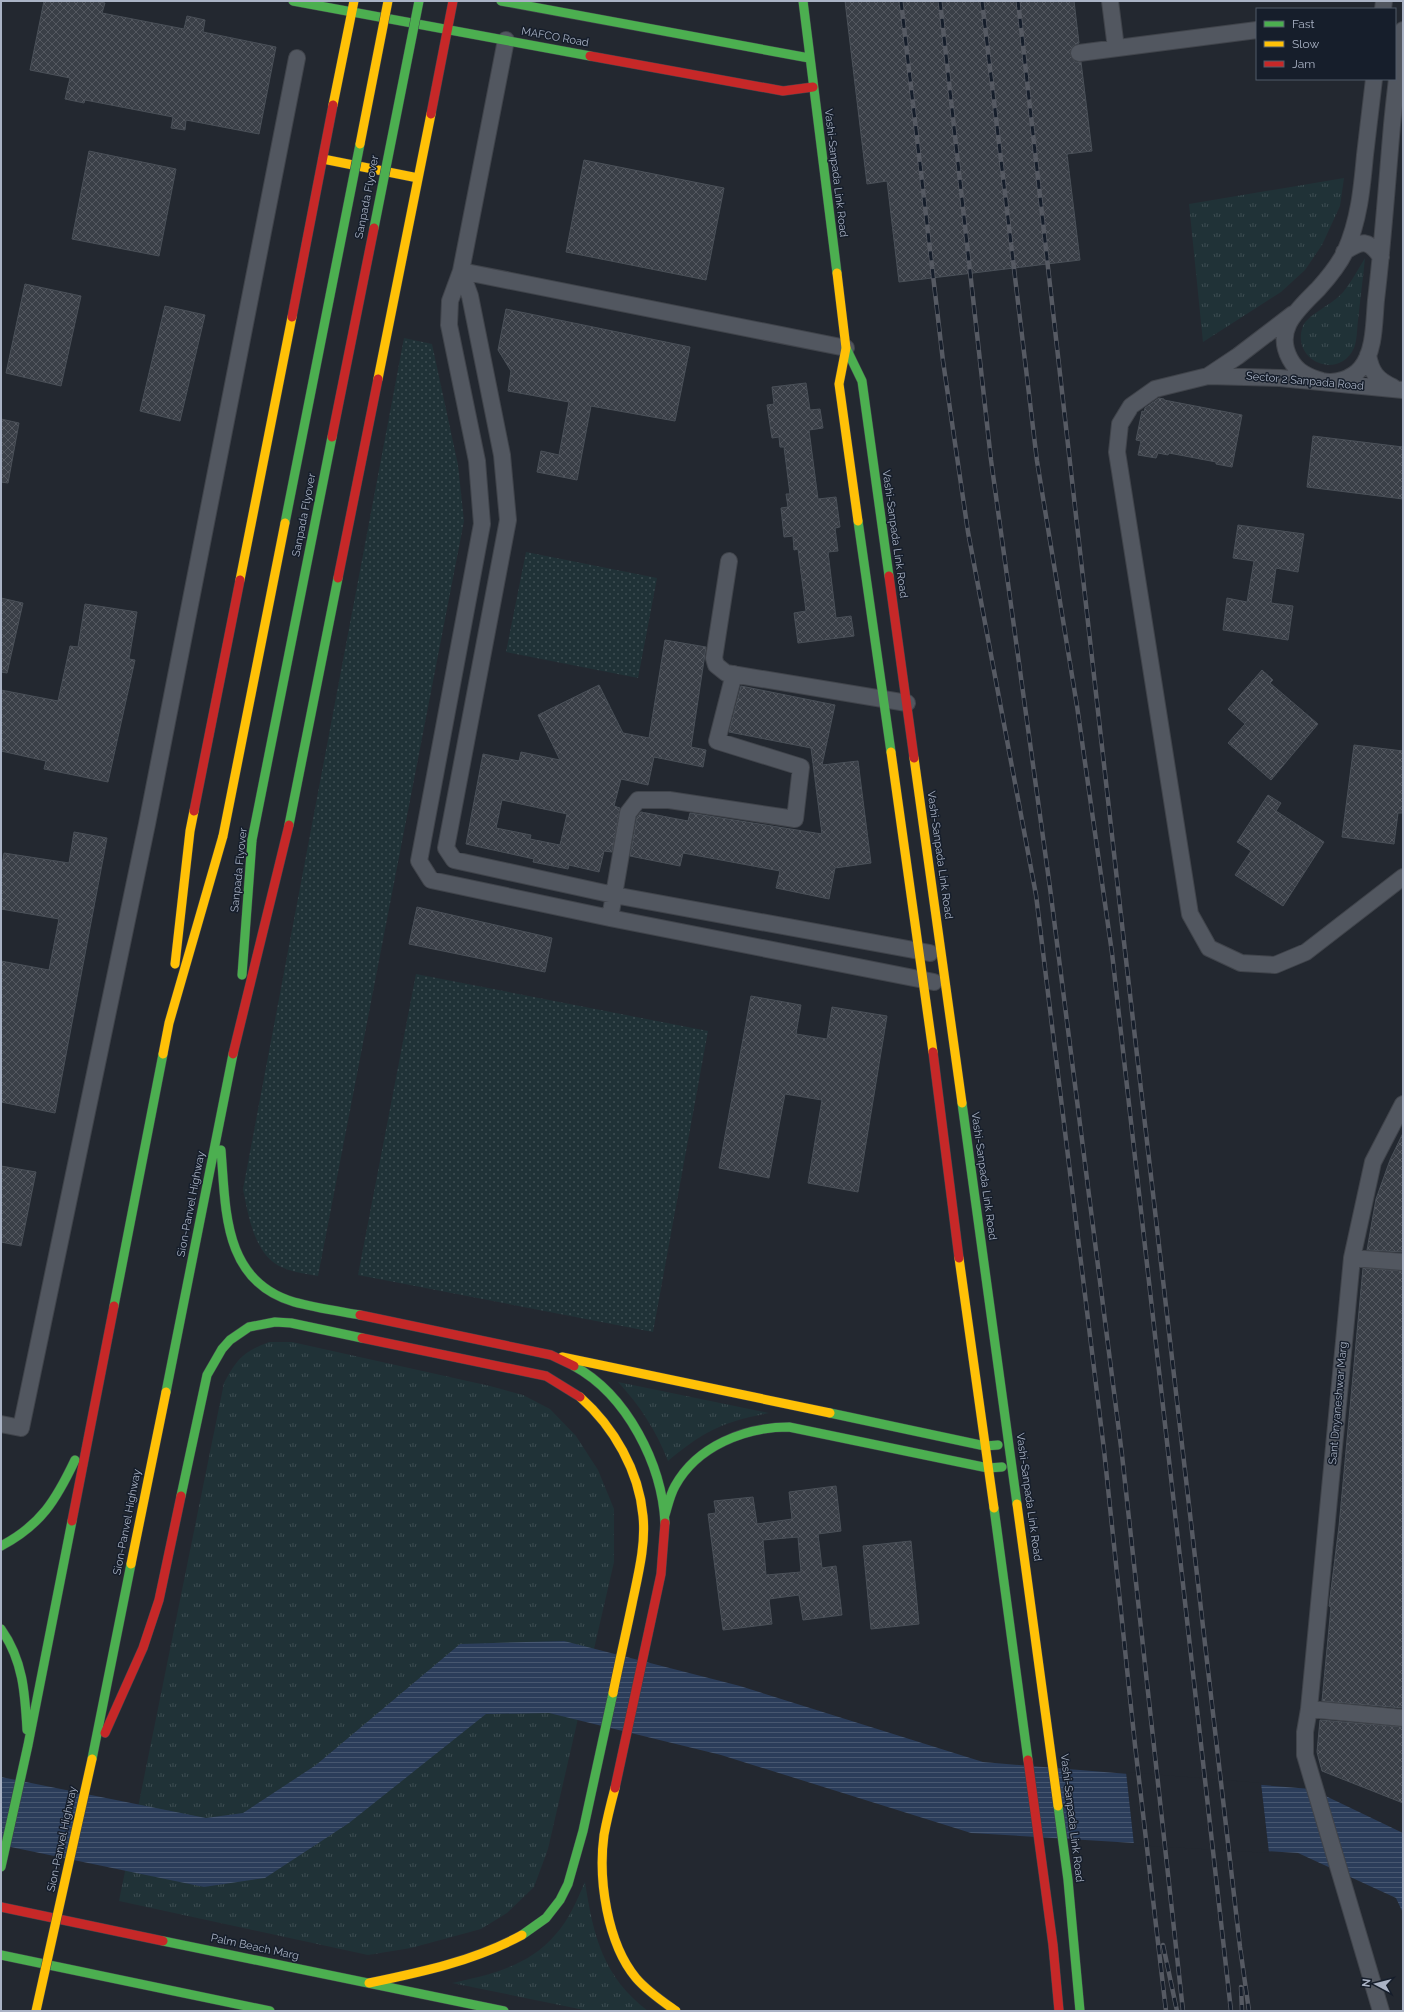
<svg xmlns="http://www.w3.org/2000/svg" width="1404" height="2012" viewBox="0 0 1404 2012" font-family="Raleway,sans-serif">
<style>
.grass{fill:url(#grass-tufts)}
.park{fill:url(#park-dots)}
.water{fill:url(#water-rules)}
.pier{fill:#232830}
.building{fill:url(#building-cross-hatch);stroke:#4a5058;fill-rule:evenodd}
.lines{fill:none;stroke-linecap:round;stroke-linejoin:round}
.street-casing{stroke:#40444b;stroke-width:18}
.fast-casing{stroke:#40444b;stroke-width:10}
.slow-casing{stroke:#40444b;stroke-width:10}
.jam-casing{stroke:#40444b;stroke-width:10}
.street{stroke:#525760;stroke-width:16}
.fast{stroke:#4caf50;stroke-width:9}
.slow{stroke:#ffc107;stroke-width:9}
.jam{stroke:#c62828;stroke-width:9}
.rail-casing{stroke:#565a63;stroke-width:4.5}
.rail{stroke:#161e2b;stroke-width:3;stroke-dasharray:9;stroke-linecap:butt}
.fast-bridge-casing{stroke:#3f444c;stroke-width:10;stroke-linecap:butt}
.slow-bridge-casing{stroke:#3f444c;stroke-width:10;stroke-linecap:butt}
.jam-bridge-casing{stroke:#3f444c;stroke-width:10;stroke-linecap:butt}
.fast-bridge{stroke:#4caf50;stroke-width:9}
.slow-bridge{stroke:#ffc107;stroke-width:9}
.jam-bridge{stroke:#c62828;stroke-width:9}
.labels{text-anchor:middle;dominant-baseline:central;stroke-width:3;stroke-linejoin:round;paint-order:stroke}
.street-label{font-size:11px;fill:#aab3c5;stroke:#161e2b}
</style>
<defs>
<pattern id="grass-tufts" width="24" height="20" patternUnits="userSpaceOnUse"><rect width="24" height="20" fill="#203237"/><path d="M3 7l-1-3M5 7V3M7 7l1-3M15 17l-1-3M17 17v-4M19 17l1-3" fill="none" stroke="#3e4d52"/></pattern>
<pattern id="park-dots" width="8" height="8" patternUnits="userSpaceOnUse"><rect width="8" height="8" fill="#203237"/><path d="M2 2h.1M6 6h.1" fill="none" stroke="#3e4d52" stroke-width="1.8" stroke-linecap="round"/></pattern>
<pattern id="water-rules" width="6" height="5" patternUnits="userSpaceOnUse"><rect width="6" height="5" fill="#2b3d5a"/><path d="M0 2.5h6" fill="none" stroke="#475770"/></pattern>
<pattern id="building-cross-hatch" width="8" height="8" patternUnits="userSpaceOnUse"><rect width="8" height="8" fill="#3a3f47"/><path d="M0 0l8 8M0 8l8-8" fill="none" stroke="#545860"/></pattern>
</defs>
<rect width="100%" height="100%" fill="#232830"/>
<path class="grass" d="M1344,178l-4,28 -18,39 -17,25 -24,22 -78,50 -14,-138z
M1365,258c-2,21 -5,42 -7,63 -1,8 -1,20 -4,27 -16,34 -64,12 -51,-22 6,-13 30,-21 41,-35 8,-10 14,-22 21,-33z
M269,1342h23l198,44 33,9 27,14 26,27 22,34 16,39v53l-66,287 -14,38 -27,26 -26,16 -70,19 -43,7 -249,-54 105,-518c13,-24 19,-31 45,-41z
M618,1382l151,31c-47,9 -65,18 -101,48 -12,-31 -28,-55 -50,-79z
M585,1882c8,53 18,95 63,129h-59l-137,-28c37,-8 77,-17 103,-48 14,-15 22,-35 30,-53z"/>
<path class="park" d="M404,338l28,6 26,121 6,56 -146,755c-13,-2 -27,-4 -39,-10 -25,-13 -31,-52 -36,-77z
M526,552l131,26 -19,100 -132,-26z
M416,974l292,57 -55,301 -295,-57z"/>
<path class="water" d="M564,1641l176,45 243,76 328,27 92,44v80l-7,-15 -98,-45 -327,-20 -250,-78 -172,-42 -63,1 -137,109 -84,55 -61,9 -203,-42v-68l205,41 37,-5 73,-48 144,-121z"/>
<path class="pier" d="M1126,1772l135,11 8,70 -135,-8z"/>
<path class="building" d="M44,1h51l10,2 -3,10 82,16 3,-13 18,4 -2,12 73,15 -17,87 -73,-14 -1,10 -14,-2 2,-11 -88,-17 -1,3 -19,-4 5,-21 -40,-8z
M845,1h229l5,42 -6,3 -3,8 5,8h6l11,89 -25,3 13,106 -181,22 -12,-101 -20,3z
M89,151l87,18 -17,87 -87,-17z
M584,160l140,28 -18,92 -140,-28z
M25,284l56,12 -20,90 -55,-13z
M165,306l40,9 -25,106 -40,-10z
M506,309l184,38 -15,74 -84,-15 -14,74 -40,-8 4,-21 18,4 10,-53 -61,-11 3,-20 -13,-21z
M806,383l4,27 10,-1 3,19 -14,2 9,69 18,-2 4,30 -5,1 3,23 -10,1 8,66 15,-2 3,20 -56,7 -4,-30 12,-2 -8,-62 -4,1 -1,-14 -9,1 -3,-29 7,-1 -2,-13h4l-6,-47h-4l-1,-10 -7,1 -5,-33 7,-1 -2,-17z
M1159,398l5,1v1l78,15 -10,52 -16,-3v-2l-47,-9 -1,2 -10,-2 -2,5 -18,-3 3,-14 -5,-1 6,-29 2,1 1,-4z
M1,419l18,4 -11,60 -7,-1z
M1313,436l90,11v52l-96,-12z
M1238,525l66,9 -6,38 -22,-4 -5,35 22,3 -5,34 -65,-10 4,-32 20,4 7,-41 -21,-3z
M1,598l22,5 -16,70 -6,-1z
M85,604l52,8 -8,47 6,1 -27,122 -64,-13 2,-8 -45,-10v-61l57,11 12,-55 8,1z
M665,640l41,7 -15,100 15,3 -3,17 -49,-10 -6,28 -27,-6 -7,27 6,2 -8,44 -8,-1 -5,21 -30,-7 -1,4 -35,-7 1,-3 -68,-15 17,-90 36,7 2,-9 39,8 -22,-45 61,-30 24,48 26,5zM502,800l65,14 -7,31 -30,-6 1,-4 -35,-7z
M1262,670l11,10 -3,3 48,41 -47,56 -43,-37 17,-19 -17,-15z
M741,686l94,19 -13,60 36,-4 13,102 -36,5 -6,31 -53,-11 4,-17 -97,-18 -3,13 -50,-10 7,-39 4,-5 47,9 2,-8 132,21 -11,-86 -82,-16z
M1354,745l49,6v62h-5l-4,31 -52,-7z
M1268,795l13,8 -5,8 48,31 -41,64 -48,-31 16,-24 -14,-9z
M74,832l33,6 -52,275 -54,-11v-141l48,9 10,-51 -58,-10v-36l3,-20 65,10z
M417,907l135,31 -7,34 -136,-28z
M751,996l50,9 -5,29 31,5 5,-32 55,9 -29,176 -50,-9 14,-83 -37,-6 -16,84 -50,-10z
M1403,1133v119l-36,-2 9,-51 14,-39z
M1,1166l35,6 -15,74 -20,-4z
M1363,1268l40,3v437l-81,-7 9,-94 -2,-1 10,-80z
M836,1486l5,45 -23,3 4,34 14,-2 6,49 -39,5 -4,-25 -30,4 3,25 -49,6 -15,-116 8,-1 -2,-12 39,-4 4,27 35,-5 -3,-27zM798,1537l3,35 -35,3 -3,-35z
M911,1541l8,83 -48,5 -8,-83z
M1320,1720l83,7v76l-81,-32 -5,-19z"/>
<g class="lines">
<defs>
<path id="street" d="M1110,1l6,47
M1383,9l1,-8
M506,40l-45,231 -11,30 -1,24 28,136 5,63 -63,337 12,19 179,38 324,64
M1079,53l178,-23
M1374,79c-3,25 -6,51 -9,76 -3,33 -6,66 -20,97 -6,12 -17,26 -26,36 -19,20 -46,40 -29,71 7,13 18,18 32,22 13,3 30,-2 39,-13 14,-17 13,-47 15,-68 7,-58 11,-117 16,-175 3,-32 7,-63 11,-95
M1344,252c18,-12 24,-13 37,5
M461,271l9,25 32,159 6,65 -62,328 8,12 160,35 316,58
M461,271l385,77
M1293,314l-55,42 -30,20 -53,13 -24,17 -11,18 -3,28 73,462 19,34 32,15 34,2 31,-13 97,-75
M1368,355c3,17 9,25 25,32
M1208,376l72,2 123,12
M729,561l-15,97 2,7 10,8 181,30
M610,918l18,-105 10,-13h31l126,19 6,-52 -84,-26 17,-67
M1352,1258l51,4
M1,1424l20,4 126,-604 150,-766
M1309,1709l94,9
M1381,2011l-76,-256v-23l4,-23 43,-451 21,-96 30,-58"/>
<path id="fast" d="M293,1l297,55
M501,1l308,57
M803,1l34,272
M846,348l16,33 27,195
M858,521l33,231
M289,825l49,-247
M242,975l10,-135
M962,1103l55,401
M221,1150c5,61 2,131 73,152 22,6 44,9 66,13
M114,1306l49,-252
M574,1366c53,29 88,98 91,157
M166,1392l67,-338
M830,1413l155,33 13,-1
M181,1496l26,-121 15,-26 8,-9 19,-13 26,-5 16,1 71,15
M994,1508l34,252
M665,1515c3,-10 5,-20 10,-29 22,-40 70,-59 114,-59l199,41 14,-1
M1,1546c40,-21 55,-46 74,-86
M1,1629c22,31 24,64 26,101
M92,1759l39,-195
M1058,1806l10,74 12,131
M1,1867l27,-122 44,-224
M522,1935l24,-17 14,-18 8,-16 15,-53 30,-138
M163,1941l341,70
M1,1955l269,56"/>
<path id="slow" d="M333,105l21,-104
M323,159l95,19
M837,273l9,75 -7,36 19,137
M378,379l53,-265
M240,580l52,-263
M891,752l42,300
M914,758l48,345
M175,964l15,-133 4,-20
M163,1054l6,-31 54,-187
M959,1258l35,250
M562,1357l268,56
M580,1397c34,30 59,74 63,119 3,29 -5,59 -11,88 -6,29 -13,59 -19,89
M1017,1504l41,302
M131,1564l35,-172
M615,1788c-4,15 -8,31 -11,47 -6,44 3,108 32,143 11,13 26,23 40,33
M369,1983c53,-11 105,-22 153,-48"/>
<path id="jam" d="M590,56l193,35 30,-4
M431,114l22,-113
M292,317l41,-212
M889,576l25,182
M338,578l40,-199
M194,811l46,-231
M933,1052l26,206
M233,1054l56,-229
M360,1315l191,40 23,11
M362,1338l184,38 34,21
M72,1521l42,-215
M105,1733l38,-85 16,-48 22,-104
M1028,1760l25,185 6,66
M615,1788l46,-214 4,-51
M1,1907l162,34"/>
</defs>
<use href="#street" class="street-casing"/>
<use href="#fast" class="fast-casing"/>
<use href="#slow" class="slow-casing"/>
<use href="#jam" class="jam-casing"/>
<use href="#street" class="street"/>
<use href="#fast" class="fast"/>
<use href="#slow" class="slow"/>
<use href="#jam" class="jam"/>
<defs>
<path id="rail" d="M901,1l42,360 25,171 68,363 68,555 31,295 31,266
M940,1l51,459 59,428 72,567 61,556
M982,1l55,460 40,245 35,247 119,1058
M1018,1l107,950 115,996 9,64
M1163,1945l14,66
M1241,1987l1,24"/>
</defs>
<use href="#rail" class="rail-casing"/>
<use href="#rail" class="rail"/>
<defs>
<path id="fast-bridge" d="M374,228l45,-227
M285,523l75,-379
M252,840l80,-403"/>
<path id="slow-bridge" d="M360,144l28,-143
M223,836l62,-313
M36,2011l56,-252"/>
<path id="jam-bridge" d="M332,437l42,-209"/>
</defs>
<use href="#fast-bridge" class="fast-bridge-casing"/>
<use href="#slow-bridge" class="slow-bridge-casing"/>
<use href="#jam-bridge" class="jam-bridge-casing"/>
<use href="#fast-bridge" class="fast-bridge"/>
<use href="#slow-bridge" class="slow-bridge"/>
<use href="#jam-bridge" class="jam-bridge"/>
</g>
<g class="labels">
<g class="street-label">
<text transform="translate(555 37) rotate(10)">MAFCO Road</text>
<text transform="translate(836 173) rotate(83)">Vashi-Sanpada Link Road</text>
<text transform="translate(367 197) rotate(-79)">Sanpada Flyover</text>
<text transform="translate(1305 381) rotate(5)">Sector 2 Sanpada Road</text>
<text transform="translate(304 515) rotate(-79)">Sanpada Flyover</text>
<text transform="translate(895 534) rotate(82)">Vashi-Sanpada Link Road</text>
<text transform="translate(940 855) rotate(82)">Vashi-Sanpada Link Road</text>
<text transform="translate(239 870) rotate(-84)">Sanpada Flyover</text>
<text transform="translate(984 1176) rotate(82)">Vashi-Sanpada Link Road</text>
<text transform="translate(191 1204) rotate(-79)">Sion-Panvel Highway</text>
<text transform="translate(1338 1403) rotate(-85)">Sant Dnyaneshwar Marg</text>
<text transform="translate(1029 1497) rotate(82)">Vashi-Sanpada Link Road</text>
<text transform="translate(127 1522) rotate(-79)">Sion-Panvel Highway</text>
<text transform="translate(1072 1818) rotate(83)">Vashi-Sanpada Link Road</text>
<text transform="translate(62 1839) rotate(-78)">Sion-Panvel Highway</text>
<text transform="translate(255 1947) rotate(12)">Palm Beach Marg</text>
</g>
</g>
<rect width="1404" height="2012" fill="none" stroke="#aab3c5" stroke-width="4"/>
<rect x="1256" y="8" width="140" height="72" fill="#161e2b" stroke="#515a69"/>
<rect x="1264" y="21" width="20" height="6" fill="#4caf50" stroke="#515a69"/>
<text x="1292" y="28" font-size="12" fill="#aab3c5">Fast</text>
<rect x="1264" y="41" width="20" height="6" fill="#ffc107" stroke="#515a69"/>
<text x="1292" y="48" font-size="12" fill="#aab3c5">Slow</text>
<rect x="1264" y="61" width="20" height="6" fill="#c62828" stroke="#515a69"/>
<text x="1292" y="68" font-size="12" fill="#aab3c5">Jam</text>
<g transform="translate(1376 1984) rotate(277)" stroke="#161e2b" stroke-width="3" paint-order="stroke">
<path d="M0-3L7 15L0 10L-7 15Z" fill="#aab3c5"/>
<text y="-6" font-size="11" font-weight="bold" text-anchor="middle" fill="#aab3c5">N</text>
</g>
</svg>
